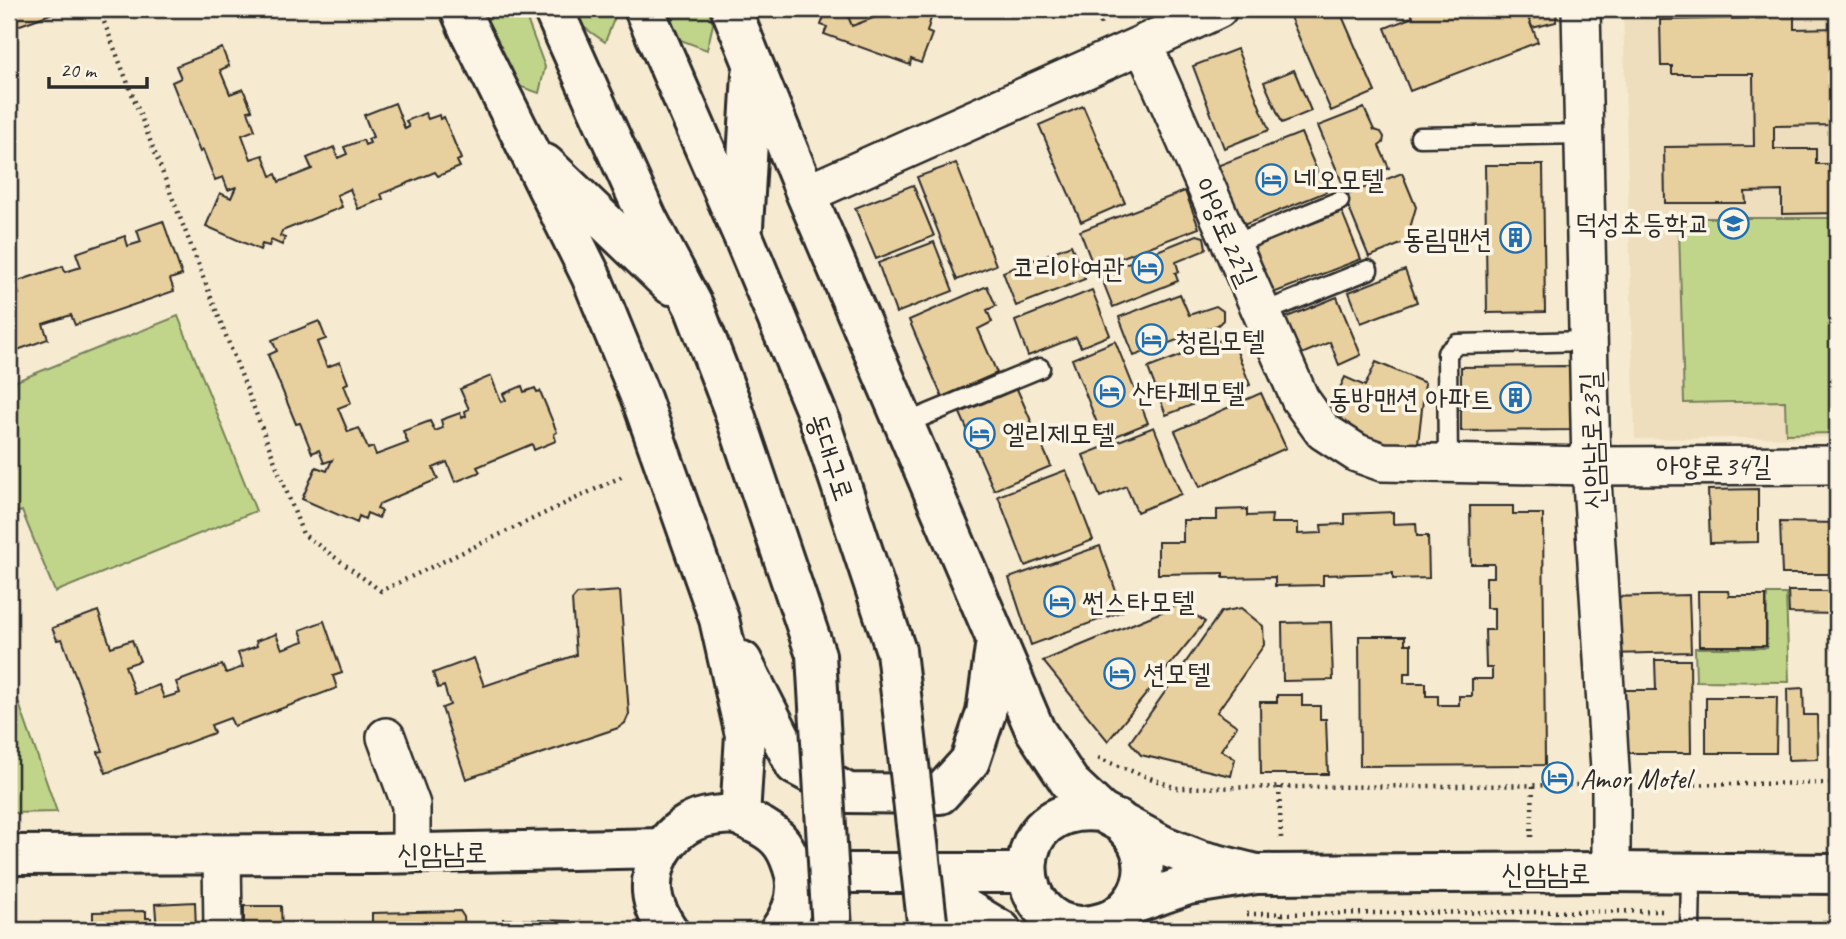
<svg xmlns="http://www.w3.org/2000/svg" width="1846" height="939" viewBox="0 0 1846 939" font-family="Caveat,'Poor Story',sans-serif">
<style>
.built{fill:#eedebe}
.green{fill:#c1d58a;stroke:#76805a;stroke-width:2}
.building{fill:#e8cf9e;stroke:#2b2b2b;stroke-width:2}
.lines{fill:none;stroke-linecap:round;stroke-linejoin:round}
.service-casing{stroke:#2b2b2b;stroke-width:23}
.minor-casing{stroke:#2b2b2b;stroke-width:42}
.tertiary-casing{stroke:#2b2b2b;stroke-width:44}
.secondary-casing{stroke:#2b2b2b;stroke-width:44}
.path{stroke:#2b2b2b;stroke-width:4.5;stroke-dasharray:2 5;stroke-linecap:butt}
.service{stroke:#fcf5e5;stroke-width:18}
.minor{stroke:#fcf5e5;stroke-width:37}
.tertiary{stroke:#fcf5e5;stroke-width:38}
.secondary{stroke:#fcf5e5;stroke-width:38}
.secondary-bridge-casing{stroke:#2b2b2b;stroke-width:44;stroke-linecap:butt}
.secondary-bridge{stroke:#fcf5e5;stroke-width:38}
.labels{text-anchor:middle;dominant-baseline:central;stroke-width:7;stroke-linejoin:round;paint-order:stroke}
.poi-label{font-size:28px;fill:#2b2b2b;stroke:#fcf5e5;text-anchor:start}
.street-label{font-size:28px;fill:#2b2b2b;stroke:#fcf5e5}
</style>
<rect width="100%" height="100%" fill="#f6ead0"/>
<filter id="ink" filterUnits="userSpaceOnUse"><feTurbulence type="fractalNoise" baseFrequency=".0143" numOctaves="2"/><feDisplacementMap in="SourceGraphic" scale="14" xChannelSelector="R" yChannelSelector="G"/><feConvolveMatrix kernelMatrix="1 2 1 2 8 2 1 2 1" color-interpolation-filters="sRGB"/></filter>
<g filter="url(#ink)">
<path class="built" d="M1623,9h214v428l-202,2z"/>
<path class="green" d="M481,9h42l22,58 -6,26 -29,-10z
M570,9h48l-13,33 -30,-21z
M668,9h40l5,15 -6,26 -29,-11z
M1689,218h148v174l-3,4v37l-48,1 -1,-33 -101,2 -5,-175z
M178,316l78,195 -201,81 -33,-81 -13,4v-131z
M1767,594h19l3,88 -93,-1 -1,-33h72z
M9,675l48,137 -48,1z"/>
<path class="building" d="M9,9h55l-55,20z
M827,9h102l-2,7 4,2 -4,14 5,2 -11,29 -10,-4 -1,6 -86,-31 3,-7 -6,-2z
M845,9h52l-45,17z
M1289,9h50l36,83 -44,19 -44,-101z
M1416,9h109l13,33 -128,49 -25,-63 28,-11 -3,-6z
M1525,9h32l-1,13 -24,6z
M1770,9h24v20l43,-1v97l-63,1v23h42v15h21v49l-55,1v-23l-37,1 1,11h-81l-1,-56 90,-1 -1,-72h-81v-8h-11l-1,-46 110,-2z
M222,48l7,18 -9,4 10,24 13,-5 9,21 -4,1 7,19 -13,5 9,24 12,-4 8,21 5,-2 3,8 33,-13 -5,-11 27,-11 4,11 9,-4 -3,-7 19,-7 2,5 5,-2 -2,-4 5,-2 -9,-22 31,-12 10,26 4,-2 -3,-6 19,-8 3,6 11,-4 1,4 4,-2 17,42 -4,2 3,6 -22,9 -3,-4 -54,22 2,5 -25,10 -8,-20 -13,6 5,12 -60,24 -2,5 5,2 -3,7 -11,-5 -2,6 -7,-2 -2,6 -54,-24 14,-33 11,5 5,-11 -8,3 -5,-13 -8,3 -12,-30 -3,2 -28,-70 9,-4 -5,-12z
M1237,49l32,81 -45,18 -31,-82z
M1294,70l17,41 -29,12 -18,-41z
M1083,106l42,97 -44,19 -42,-97z
M1364,108l10,22 7,2 3,5 -1,6 -4,3 10,22 -45,19 -26,-61z
M1301,133l25,59 -85,34 -24,-60z
M956,163l40,102 -39,15 -40,-103z
M1485,165h58l2,147 -58,1z
M1402,173l14,34 -10,35 -37,15 -25,-61z
M913,185l21,51 -58,23 -21,-51z
M1185,191l14,37 -105,40 -14,-37z
M1342,212l19,47 -98,38 -19,-47z
M163,221l19,54 -12,4 4,12 -99,34 -4,-10 -28,9 5,15 -39,14v-56l10,-3 -4,-12 48,-16 2,6 16,-5 -5,-14 49,-17 3,10 13,-4 -4,-12z
M1197,235l7,2 2,11 -3,3 -27,11 3,10 -4,1 3,8 -65,26 -13,-33z
M934,242l19,49 -57,22 -18,-50z
M1071,245l14,34 -69,27 -13,-34z
M1405,270l12,32 -56,21 -12,-31z
M987,286l9,20 -9,4 5,12 -14,7 19,44 -55,24 -33,-77z
M1092,290l18,45 -29,12 -5,-10 -48,19 -13,-35z
M1180,294l9,21 27,-9 7,5v9l-5,5 -84,31 -15,-39z
M1337,297l24,58 -22,10 -9,-23 -38,16 -15,-37z
M319,321l7,18 -9,3 10,25 13,-5 8,21 -4,2 7,18 -13,5 10,24 11,-4 9,21 5,-2 3,8 32,-12 -5,-12 27,-10 5,10 8,-3 -2,-8 19,-7 2,5 4,-2 -1,-5 4,-2 -9,-20 31,-13 10,26 5,-2 -3,-6 19,-8 2,6 11,-4 2,4 3,-1 17,41 -3,2 2,7 -22,9 -2,-6 -55,23 3,5 -25,10 -8,-20 -14,6 5,11 -59,25 -2,5 5,2 -3,7 -12,-5 -2,6 -6,-3 -2,7 -55,-24 14,-32 11,4 5,-11 -8,3 -5,-13 -7,3 -12,-30 -4,1 -28,-69 9,-4 -5,-11z
M1231,336l19,49 -21,8 -3,-8 -37,14 3,6 -26,10 -18,-47z
M1115,341l33,82 -44,18 -32,-82z
M1376,362l49,21 -8,69 -34,-5 -37,-19 -13,-25 12,-26 20,9z
M1571,366v64l-110,1v-64z
M1017,389l34,77 -57,24 -34,-77z
M1261,393l25,55 -86,39 -25,-56z
M1154,427l27,67 -44,18 -11,-26 -26,11 -17,-42z
M1066,470l27,70 -68,26 -27,-70z
M1758,489v53l-48,1 -2,-53z
M1470,506h43v8h30l2,251 -185,1 -1,-130h46v8h6v29h-7v10h22v13h12v9h21v-9h13v-17h20v-11h-6l-1,-38h9v-22h-8v-31h8v-13h-23z
M1247,509v7l25,-1 -1,8h27v11l24,-1 -1,-8 24,-1v-10l48,-2v12l23,-1 1,13h11l1,42 -36,1v-6l-70,2v10l-48,1v-9l-52,1v-5l-65,1v-32h25v-22h34v-10z
M1780,522l57,1v51h-55z
M1100,546l23,65 -92,34 -22,-67z
M620,591l9,123 -4,9 -7,5 -152,51 -24,-71 8,-3 -6,-19 -6,2 -5,-15 41,-15 10,28 92,-31 -4,-55 5,-6z
M1698,591h30l1,5h37v50h-67z
M1788,591h49v23l-48,-1z
M1689,595l2,57 -82,2 -2,-57z
M1181,604l24,18 -97,119 -65,-80z
M1241,608l22,18 1,19 -47,67 20,14 -16,24 14,9 -4,17 -90,-21 -11,-13 91,-130z
M98,611l13,36 21,-7 8,21 -15,5 10,28 24,-9 5,13 16,-5 -4,-11 46,-17 4,8 17,-6 -5,-14 19,-7 -1,-5 20,-7 6,15 22,-8 -4,-11 24,-9 18,52 -9,3 4,12 -103,38 -4,-8 -19,7 3,8 -108,40 -8,-21 5,-1 -41,-112 -5,1 -5,-12z
M1331,622l2,58 -50,1 -1,-58z
M1655,660h35l1,93h-73l-1,-63h39z
M1803,688l1,27h13l1,44 -30,1 -1,-71z
M1277,695h25v11h18v13h6l2,55h-67l-1,-72h17z
M1706,697h71l-1,56h-70z
M195,902l1,28h-39l-2,-26z
M244,906h37l1,24h-38z
M146,911v7h5v12h-58v-18z
M460,911l4,6 1,13h-93v-17z
M503,919l67,2 -1,9h-66z"/>
<g class="lines">
<defs>
<path id="service" d="M1420,137l164,-3
M1232,245l107,-44
M1262,313l106,-43
M904,424l136,-56
M1448,463l-1,-110 10,-9 131,-3
M1690,930l1,-57"/>
<path id="minor" d="M1581,9l10,457 20,319v87
M1143,44l157,355 23,32 34,22 25,9 209,4 246,-1
M806,194l337,-150 75,-35
M386,737l25,68v49
M222,855l1,75"/>
<path id="tertiary" d="M923,883l78,47"/>
<path id="secondary" d="M460,9l9,21 122,246 51,125 77,218 26,116 -5,81
M553,9l94,209 47,89 38,99 84,249
M644,9l99,227 75,180 78,235
M731,9l75,185 229,536 35,53 31,29 63,34 36,14 56,14
M545,164l126,121
M743,227l9,-153
M742,661l53,104 53,28 92,1 30,-33 16,-48 10,-73
M1101,812c-100,-12 -90,116 -18,114 15,-1 28,-4 39,-14 18,-15 27,-40 18,-63 -4,-12 -13,-21 -22,-29
M9,855l367,-1 287,-6
M797,873h229
M1130,905l58,-20 68,-11 355,-2 226,2
M668,930c-8,-12 -15,-24 -16,-39 -2,-37 25,-71 61,-75 9,-1 18,-3 27,0 5,2 10,5 14,7 21,10 31,20 38,42 9,23 2,46 -12,65"/>
</defs>
<use href="#service" class="service-casing"/>
<use href="#minor" class="minor-casing"/>
<use href="#tertiary" class="tertiary-casing"/>
<use href="#secondary" class="secondary-casing"/>
<path class="path" d="M99,9l204,525 78,57 242,-115
M1098,9l3,16
M1098,758l78,30 401,-3
M1646,785l191,-2
M1279,787l2,51
M1531,837l2,-52
M1247,914l418,-3
M1280,930l2,-16"/>
<use href="#service" class="service"/>
<use href="#minor" class="minor"/>
<use href="#tertiary" class="tertiary"/>
<use href="#secondary" class="secondary"/>
<defs>
<path id="secondary-bridge" d="M896,651l32,279
M816,655l16,275"/>
</defs>
<use href="#secondary-bridge" class="secondary-bridge-casing"/>
<use href="#secondary-bridge" class="secondary-bridge"/>
</g>
</g>
<defs>
<symbol id="hotel-ring" viewBox="-11 -11 22 22"><circle r="9.5" fill="#fcf5e5" stroke="#1f6fb2" stroke-width="1.5"/><path d="M-6-4.5h1.5V1H6V5H4.5V3h-9V5H-6ZM-4 0a1.8 1.8 0 1 1 3.6 0ZM.5 0V-2.5h3Q6-2.5 6 0Z" fill="#1f6fb2"/></symbol>
<symbol id="school-ring" viewBox="-11 -11 22 22"><circle r="9.5" fill="#fcf5e5" stroke="#1f6fb2" stroke-width="1.5"/><path d="M0-5L7-2L0 1L-7-2ZM-4 1L0 2.5L4 1V4Q0 6-4 4Z" fill="#1f6fb2"/></symbol>
<symbol id="building-ring" viewBox="-11 -11 22 22"><circle r="9.5" fill="#fcf5e5" stroke="#1f6fb2" stroke-width="1.5"/><path d="M-4-6H4V6H1V3H-1V6H-4ZM-2.5-4.3h1.7v1.8h-1.7ZM.8-4.3h1.7v1.8H.8ZM-2.5-1h1.7V.8h-1.7ZM.8-1h1.7V.8H.8Z" fill="#1f6fb2"/></symbol>
</defs>
<g fill-rule="evenodd">
<use href="#hotel-ring" x="1254" y="162" width="35" height="35"/>
<use href="#school-ring" x="1716" y="206" width="35" height="35"/>
<use href="#building-ring" x="1498" y="220" width="35" height="35"/>
<use href="#hotel-ring" x="1130" y="250" width="35" height="35"/>
<use href="#hotel-ring" x="1134" y="322" width="35" height="35"/>
<use href="#hotel-ring" x="1092" y="374" width="35" height="35"/>
<use href="#building-ring" x="1498" y="380" width="35" height="35"/>
<use href="#hotel-ring" x="962" y="416" width="35" height="35"/>
<use href="#hotel-ring" x="1042" y="584" width="35" height="35"/>
<use href="#hotel-ring" x="1102" y="656" width="35" height="35"/>
<use href="#hotel-ring" x="1540" y="760" width="35" height="35"/>
</g>
<g class="labels">
<g class="poi-label">
<text x="1294" y="179">네오모텔</text>
<text x="1710" y="223" text-anchor="end">덕성초등학교</text>
<text x="1492" y="238" text-anchor="end">동림맨션</text>
<text x="1125" y="267" text-anchor="end">코리아여관</text>
<text x="1175" y="340">청림모텔</text>
<text x="1132" y="392">산타페모텔</text>
<text x="1493" y="398" text-anchor="end">동방맨션 아파트</text>
<text x="1002" y="433">엘리제모텔</text>
<text x="1082" y="601">썬스타모텔</text>
<text x="1143" y="673">션모텔</text>
<text x="1580" y="778">Amor Motel</text>
</g>
<g class="street-label">
<text transform="translate(1226 232) rotate(66)">아양로22길</text>
<text transform="translate(1592 441) rotate(-92)">신암남로23길</text>
<text transform="translate(831 457) rotate(71)">동대구로</text>
<text x="1714" y="465">아양로34길</text>
<text transform="translate(442 853) rotate(-1)">신암남로</text>
<text x="1546" y="873">신암남로</text>
</g>
</g>
<rect width="1846" height="939" fill="none" stroke="#fcf5e5" stroke-width="35"/>
<rect x="18" y="18" width="1811" height="904" fill="none" stroke="#2b2b2b" stroke-width="2.5" filter="url(#ink)"/>
<path d="M49 77v10h98v-10" fill="none" stroke="#2b2b2b" stroke-width="3.5"/>
<text x="60" y="77" font-size="21" fill="#2b2b2b" stroke="#fcf5e5" stroke-width="5" paint-order="stroke">20 m</text>
</svg>
